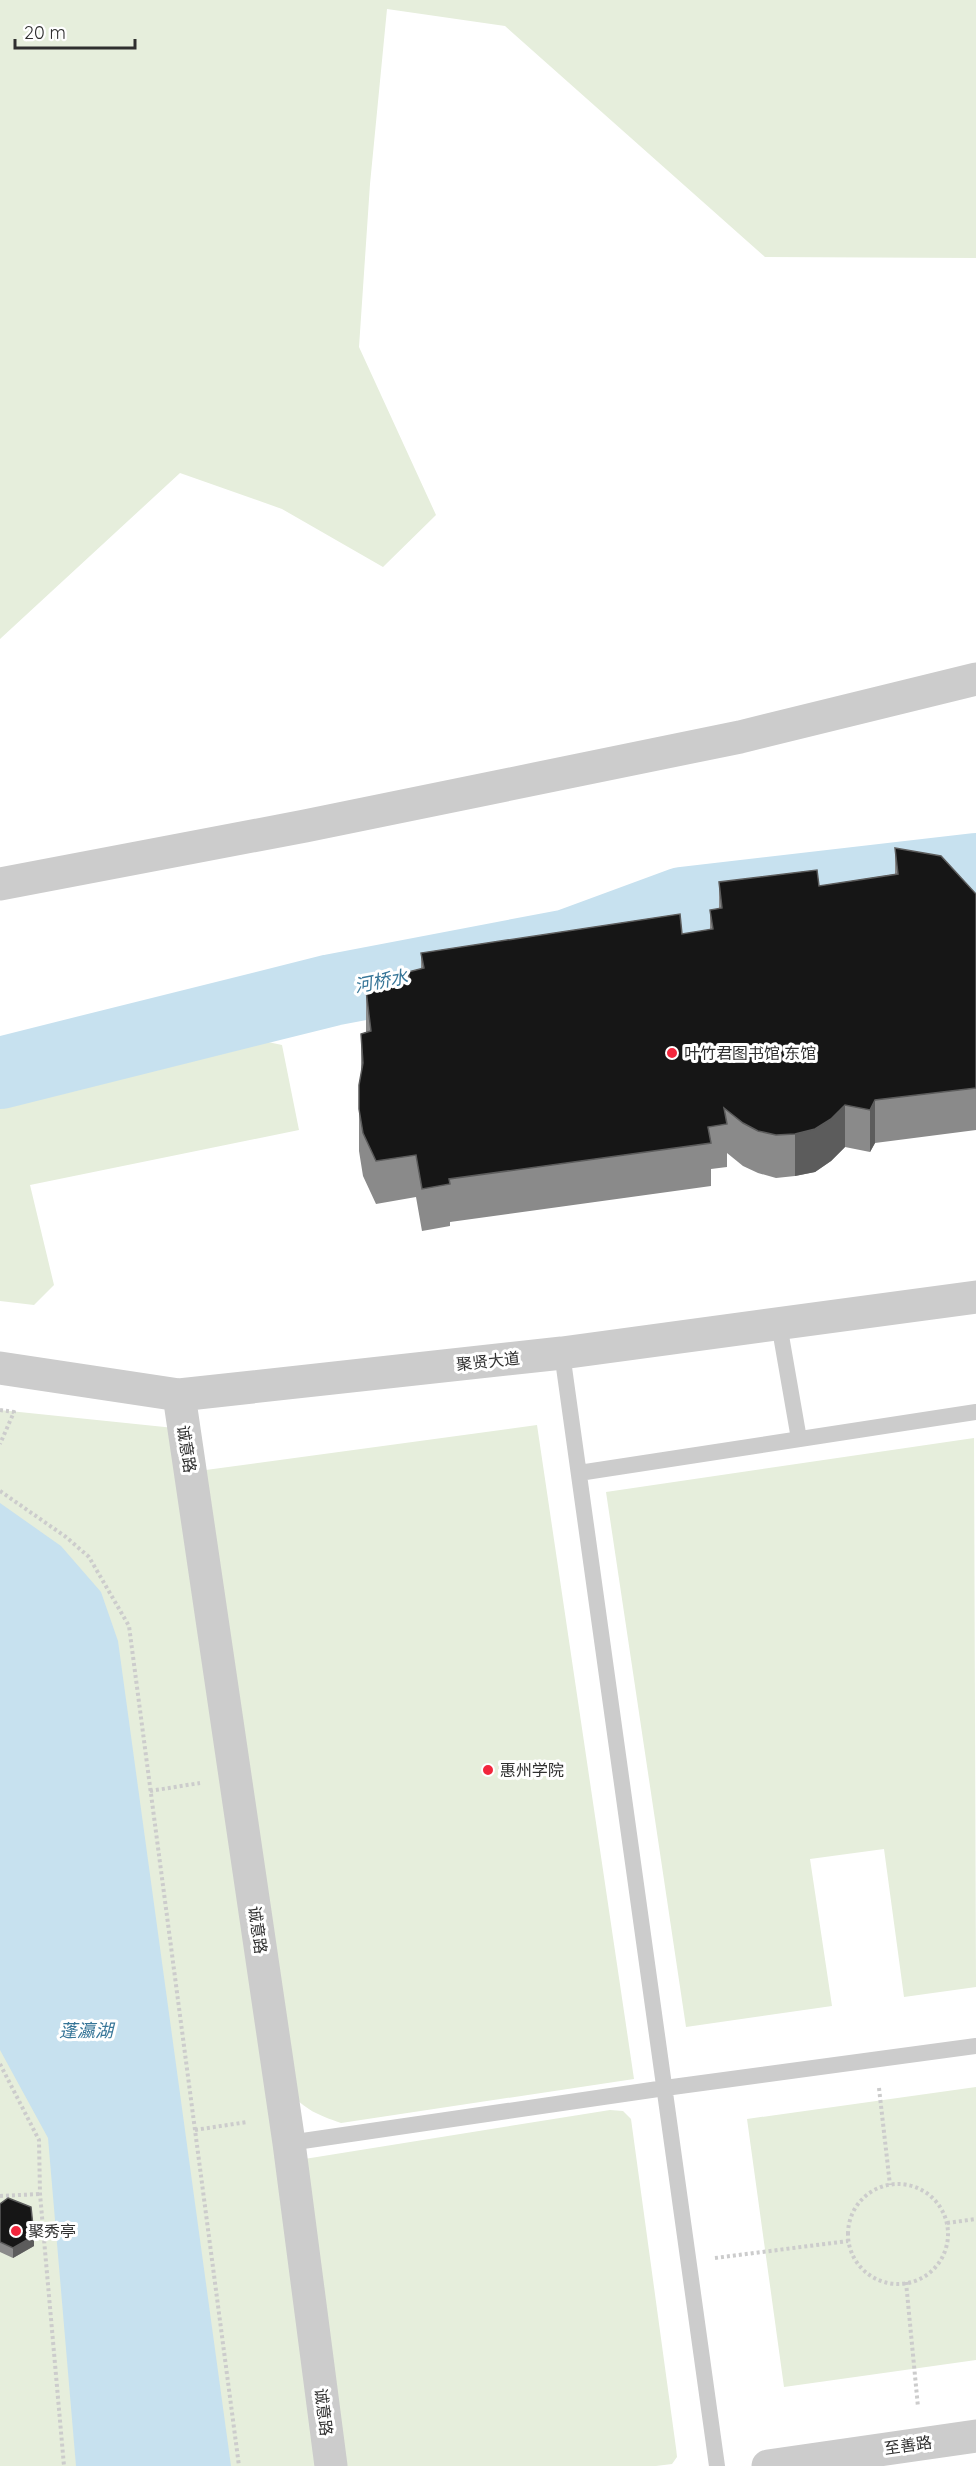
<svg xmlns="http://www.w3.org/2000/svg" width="976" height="2466" viewBox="0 0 976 2466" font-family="Quicksand,'Noto Sans SC',sans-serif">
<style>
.green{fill:#e6eedc}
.water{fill:#c7e1ef}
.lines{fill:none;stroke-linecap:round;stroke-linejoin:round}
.river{stroke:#c7e1ef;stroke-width:72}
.path{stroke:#ccc;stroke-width:4;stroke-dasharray:3 3;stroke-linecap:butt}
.service{stroke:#ccc;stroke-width:16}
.minor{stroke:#ccc;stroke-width:33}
.tertiary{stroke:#ccc;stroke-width:33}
.wall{fill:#8a8a8a}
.shaded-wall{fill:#5c5c5c}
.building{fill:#161616;stroke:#5c5c5c;stroke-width:1.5}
.poi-dot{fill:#f2263c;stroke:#fff;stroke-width:2}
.labels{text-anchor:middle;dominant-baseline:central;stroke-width:6;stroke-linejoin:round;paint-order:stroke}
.poi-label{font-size:16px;fill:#2f2f2f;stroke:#fff;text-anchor:start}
.street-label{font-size:16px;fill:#2f2f2f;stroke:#fff}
.water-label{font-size:18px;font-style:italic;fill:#377698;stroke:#fff}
</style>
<rect width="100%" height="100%" fill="#fff"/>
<path class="green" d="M0,0h976v258l-211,-1 -260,-231 -118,-17 -17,175 -11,163 77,168 -53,52 -101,-58 -102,-36 -180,166z
M254,1039l28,6 17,85 -269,55 24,100 -20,20 -34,-4v-194z
M0,1410l184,19 7,43 346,-47 97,654 -293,44c-23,-8 -36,-13 -52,-32l3,70 318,-51 13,1 8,8 45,329 1,9 -5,7 -16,2h-656z
M974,1438l2,549 -72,10 -20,-148 -74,10 22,147 -146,21 -80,-535z
M976,2087v273l-192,27 -37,-268z"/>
<path class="water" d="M0,1503l61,43 40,46 17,49 113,825h-155l-28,-328 -48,-88z"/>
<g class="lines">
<path class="river" d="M0,1073l332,-83 236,-45 114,-42 294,-34"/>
<path class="path" d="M0,1410l14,2 -14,32
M0,1491l66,46 23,20 40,69 110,840
M150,1791l50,-8
M0,2064l39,76 1,54 24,272
M879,2088l11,97
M195,2130l52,-8
M848 2234a50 50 0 1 1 100 0a50 50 0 1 1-100 0Z
M0,2196l40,-2
M947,2223l29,-4
M715,2258l133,-17
M906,2282l12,125"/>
<path class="service" d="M779,1324l20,115
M562,1353l155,1113
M579,1473l397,-61
M289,2143l376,-55 311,-42"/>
<path class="minor" d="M0,1368l179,27 383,-42 414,-56
M179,1395l110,748 42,323
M768,2466l208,-30"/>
<path class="tertiary" d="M0,884l305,-58 435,-89 236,-58"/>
</g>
<path class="wall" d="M895,848l81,46v236l-101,13 -5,9 -25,-5 -14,14 -16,11 -20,4 -19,2 -18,-5 -15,-7 -16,-13v14l-16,2v17l-261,36v4l-28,5 -6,-34 -40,7 -13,-28 -4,-25v-66l2,-12v-39l5,-2v-42l42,-8v-10l13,-3v-16l261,-19 28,-4v-20l9,-1v-27l100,4 76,-12z
M0,2204l34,42 -21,12 -13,-6z"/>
<path class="shaded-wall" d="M875,1100v43l-5,9v-42z
M845,1105v42l-14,14 -16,11 -20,4v-42z
M34,2236v10l-21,12v-10z"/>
<path class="building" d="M895,848l46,8 35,38v194l-101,12 -5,10 -25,-5 -14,14 -16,10 -20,5 -19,1 -18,-4 -15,-8 -19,-15 3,16 -19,3 3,16 -262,36 1,5 -28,5 -6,-34 -40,6 -13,-28 -4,-24v-24l4,-22 -2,-29 10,-3 -5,-41 44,-9 -2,-9 16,-4 -3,-15 259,-39 2,20 31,-5 -3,-19 12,-2 -3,-26 98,-12 2,16 79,-12z
M8,2198l23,9 3,29 -21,12 -13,-6v-38z"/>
<g class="poi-dot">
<circle cx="672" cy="1053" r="6"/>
<circle cx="488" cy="1770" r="6"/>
<circle cx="16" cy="2231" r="6"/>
</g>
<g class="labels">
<g class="poi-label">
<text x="684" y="1053">叶竹君图书馆 东馆</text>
<text x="500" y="1770">惠州学院</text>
<text x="28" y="2231">聚秀亭</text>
</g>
<g class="street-label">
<text transform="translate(488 1361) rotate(-6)">聚贤大道</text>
<text transform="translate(187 1449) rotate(81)">诚意路</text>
<text transform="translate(258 1930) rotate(82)">诚意路</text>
<text transform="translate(324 2412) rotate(83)">诚意路</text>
<text transform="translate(908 2445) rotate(-8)">至善路</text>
</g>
<g class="water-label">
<text transform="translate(381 981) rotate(-11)">河桥水</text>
<text x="86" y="2030">蓬瀛湖</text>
</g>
</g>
<path d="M15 39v9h120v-9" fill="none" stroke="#2f2f2f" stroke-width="3"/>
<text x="24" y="39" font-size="18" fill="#2f2f2f" stroke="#ffffff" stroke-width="4.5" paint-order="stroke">20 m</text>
</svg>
